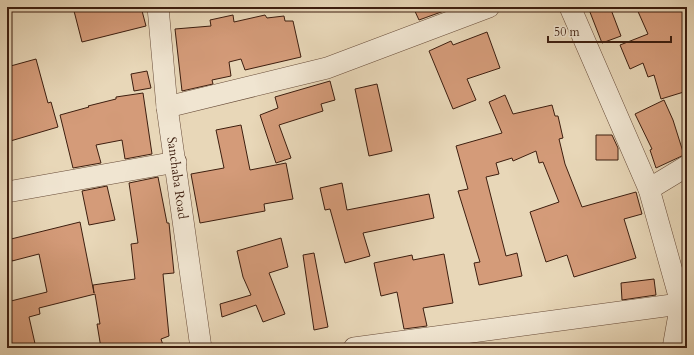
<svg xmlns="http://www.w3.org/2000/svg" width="694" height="355" viewBox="0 0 694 355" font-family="Cardo,serif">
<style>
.building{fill:#d49b79;stroke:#3d1e0f}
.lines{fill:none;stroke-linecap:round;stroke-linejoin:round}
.minor-casing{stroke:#684c39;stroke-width:22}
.minor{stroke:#f0e5d1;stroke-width:21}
.labels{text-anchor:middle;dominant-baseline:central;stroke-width:3;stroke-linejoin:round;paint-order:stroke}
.street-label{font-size:13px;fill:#3d1e0f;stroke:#f0e5d1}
</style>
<rect width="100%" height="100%" fill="#e8d7b8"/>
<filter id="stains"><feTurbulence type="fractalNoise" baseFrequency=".005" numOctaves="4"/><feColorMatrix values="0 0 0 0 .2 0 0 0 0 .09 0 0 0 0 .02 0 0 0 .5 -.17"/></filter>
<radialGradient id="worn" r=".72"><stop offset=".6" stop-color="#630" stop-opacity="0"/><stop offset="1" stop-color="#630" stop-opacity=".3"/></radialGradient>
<path class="building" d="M88,7h53l5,19 -64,16 -8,-31z
M413,7h42l-36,13z
M588,7h22l11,29 -19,7z
M636,7h51v84l-26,8 -7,-24 -6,2 -5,-14 -13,6 -10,-24 28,-11z
M233,15l1,7 31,-7 2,3 17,-2 1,5h8l8,36 -56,13 -4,-11 -12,3 2,14 -19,4 1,4 -31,7 -7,-62 36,-3 -1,-6z
M487,32l13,36 -33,11 9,21 -23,9 -24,-58 22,-10 2,4z
M36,59l12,44 3,-1 7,25 -51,15v-75z
M147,71l4,17 -17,3 -3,-17z
M330,81l5,19 -14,4 2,7 -44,14 12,33 -15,5 -16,-48 18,-7 -3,-11z
M377,84l15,67 -23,5 -14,-67z
M143,93l9,61 -27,5 -3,-19 -26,5 5,18 -28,5 -13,-53 29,-8 -1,-1 28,-7v-2z
M505,95l8,19 39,-9 3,11h3l5,22 -4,1 6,25 17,43 54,-15 6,22 -18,5 12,39 -62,19 -7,-22 -21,7 -16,-50 29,-10 -16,-40 -4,1 -3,-12 -23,10 -1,-3 -16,5 3,11 -13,3 20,79 11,-3 5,23 -43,9 -5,-22 6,-1 -22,-71 10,-2 -12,-43 46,-13 -13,-31z
M664,100l9,20 11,35 -28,13 -6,-18 2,-1 -17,-35z
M241,125l9,45 36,-7 7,36 -29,5 1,7 -65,12 -9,-49 33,-6 -8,-38z
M596,135h16l6,13v12h-22z
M158,177l9,46h2l5,50 -11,1 6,62 -8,3 3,9h-63l-4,-24h3l-5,-30 -56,14 1,6 -11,3 7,31h-29v-46l40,-10 -8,-38 -27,7 -5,-21 73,-18 14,71 -1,-8 42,-6 -4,-35 7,-1 -9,-60z
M342,183l5,27 82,-16 5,24 -71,15 7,23 -25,7 -15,-54 -5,1 -5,-22z
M107,186l8,34 -26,5 -7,-34z
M281,238l7,29 -19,6 16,41 -22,8 -7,-17 -34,12 -2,-13 31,-9 -8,-18 -6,-26z
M314,253l14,74 -14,3 -11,-75z
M444,254l9,49 -30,5 4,18 -23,3 -7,-37 -16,4 -7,-33 38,-8 1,5z
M654,279l2,16 -34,5 -1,-17z"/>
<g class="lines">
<defs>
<g id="minor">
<path id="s1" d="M158,7l9,100 34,241"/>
<path d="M570,7l79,182 32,114"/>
<path d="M167,107l160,-39 162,-61"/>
<path d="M649,189l38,-23"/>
<path d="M7,192l169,-30"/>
<path d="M354,348l333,-45"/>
<path d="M673,348l8,-45 6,-8"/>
</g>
</defs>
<use href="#minor" class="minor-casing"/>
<use href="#minor" class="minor"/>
</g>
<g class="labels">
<g class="street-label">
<text stroke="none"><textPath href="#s1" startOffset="172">Sanchaba Road</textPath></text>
</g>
</g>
<rect width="694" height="355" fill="none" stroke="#e8d7b8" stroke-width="24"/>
<rect x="8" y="8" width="678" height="339" fill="none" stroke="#3d1e0f" stroke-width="2"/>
<rect x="12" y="12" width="670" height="331" fill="none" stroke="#3d1e0f"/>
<path d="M548 36v6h123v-6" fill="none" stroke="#3d1e0f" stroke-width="2"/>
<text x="554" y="36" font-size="12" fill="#3d1e0f" stroke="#f0e5d1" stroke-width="3" paint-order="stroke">50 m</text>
<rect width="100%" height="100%" filter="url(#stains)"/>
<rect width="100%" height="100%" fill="url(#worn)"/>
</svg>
